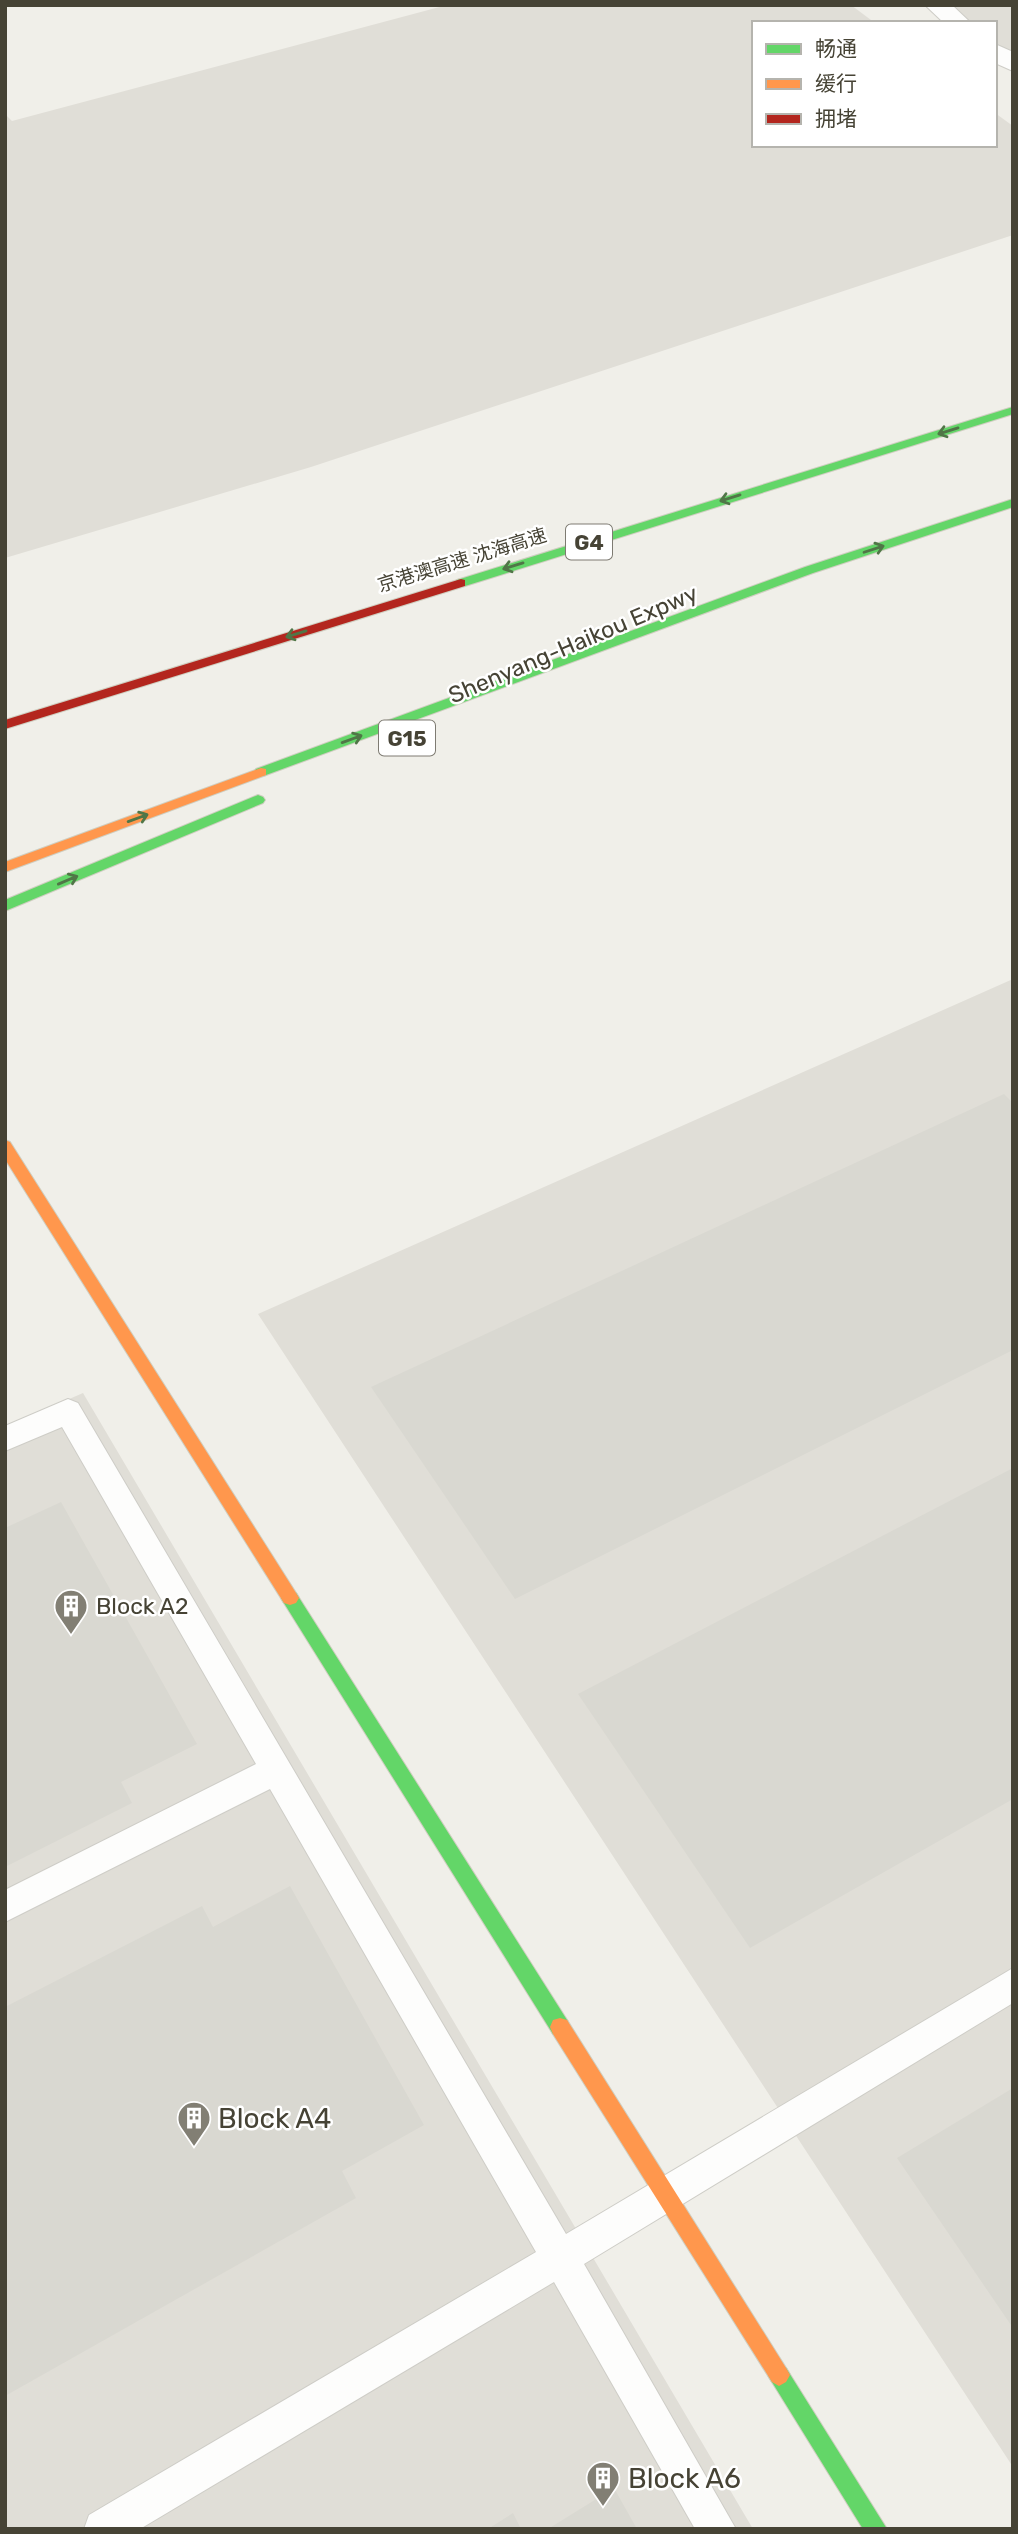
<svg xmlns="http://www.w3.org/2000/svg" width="1018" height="2534" viewBox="0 0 1018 2534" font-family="Rubik,'Noto Sans SC',sans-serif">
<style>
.industrial{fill:#e0ded7}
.building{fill:#d9d8d1}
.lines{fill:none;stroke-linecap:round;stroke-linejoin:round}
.lane-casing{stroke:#cecdc7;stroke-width:2}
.street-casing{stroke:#cecdc7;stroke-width:2}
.fast-casing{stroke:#cfcec0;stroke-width:2}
.slow-casing{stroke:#cfcec0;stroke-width:2}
.jam-casing{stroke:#cfcec0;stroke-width:2}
.lane{fill:#fdfdfc;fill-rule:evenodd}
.street{fill:#fdfdfc;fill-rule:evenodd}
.fast{fill:#63d668;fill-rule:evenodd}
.slow{fill:#ff974d;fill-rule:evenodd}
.jam{fill:#b3261e;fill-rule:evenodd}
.oneway{stroke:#507647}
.labels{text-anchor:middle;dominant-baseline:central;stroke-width:5;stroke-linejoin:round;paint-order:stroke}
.far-street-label{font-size:19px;fill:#464335;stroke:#fff}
.shield{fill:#fff;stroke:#7e7b72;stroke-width:2}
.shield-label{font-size:21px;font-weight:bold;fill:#464335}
.street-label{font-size:23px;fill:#464335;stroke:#fff}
.poi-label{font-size:23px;fill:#464335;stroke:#fff;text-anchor:start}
.near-poi-label{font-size:28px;fill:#464335;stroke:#fff;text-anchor:start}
</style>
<rect width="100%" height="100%" fill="#f0efe9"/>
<path class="industrial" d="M447,5h404l24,18h-121v122h241v-32l18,13v109l-702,232 -306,91v-444l7,7z
M947,5h66v52l-18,-14v-20h-26z
M1013,979v1488l-755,-1153z
M83,1393l670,1136h-748v-1102z"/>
<path class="building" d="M1004,1094l9,9v247l-498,249 -144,-212z
M1013,1468v331l-263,149 -172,-254z
M61,1502l136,242 -76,38 11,21 -127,64v-339z
M290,1886l134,239 -82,46 14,27 -351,198v-389l197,-101 11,21z
M1013,2088v240l-116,-170z
M614,2488l23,41h-89z
M513,2513l8,16h-33z"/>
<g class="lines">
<defs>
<path id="lane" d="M68,1399l10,4 488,831 447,-266v35l-429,261 152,265h-41l-141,-247 -414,247h-56l5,-14 447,-263 -266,-463 -265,133v-32l251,-126 -194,-337 -57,24v-25z"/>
<path id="street" d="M925,5h27l19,18h-27z
M995,44l18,8v19l-18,-8z"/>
<path id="fast" d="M1013,407v7l-548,172h-8l-2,-3 2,-3z
M1013,499v8l-200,66 -547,202 -5,1 -7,-4 2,-3 549,-202z
M258,795l5,2 2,3 -2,3 -258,108v-11z
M290,1591l6,2 271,427 3,7 -3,7 -7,2 -7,-2 -269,-431 -3,-5 3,-5z
M779,2364l7,4 101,161h-24l-91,-147 -4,-7 4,-7z"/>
<path id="slow" d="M261,768l5,1v6l-261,97v-10z
M5,1140l5,2 286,451 3,5 -3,5 -6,2 -6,-2 -279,-444z
M560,2018l7,2 219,348 4,7 -4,7 -7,4 -7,-4 -219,-348 -3,-7 3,-7z"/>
<path id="jam" d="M461,579l4,1v6l-460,143v-9z"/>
</defs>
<use href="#lane" class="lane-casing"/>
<use href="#street" class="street-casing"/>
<use href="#fast" class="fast-casing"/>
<use href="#slow" class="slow-casing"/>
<use href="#jam" class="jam-casing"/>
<use href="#lane" class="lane"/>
<use href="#street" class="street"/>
<use href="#fast" class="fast"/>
<use href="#slow" class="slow"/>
<use href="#jam" class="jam"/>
</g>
<defs><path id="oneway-shaft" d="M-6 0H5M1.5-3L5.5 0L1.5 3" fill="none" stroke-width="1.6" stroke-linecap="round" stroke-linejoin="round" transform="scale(1.75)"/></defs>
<g class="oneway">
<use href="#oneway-shaft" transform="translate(948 431) rotate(163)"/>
<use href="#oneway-shaft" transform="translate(730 498) rotate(163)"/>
<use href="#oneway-shaft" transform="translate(874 549) rotate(-18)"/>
<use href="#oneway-shaft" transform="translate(513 566) rotate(163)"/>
<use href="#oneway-shaft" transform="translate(296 634) rotate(163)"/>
<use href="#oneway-shaft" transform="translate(352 739) rotate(-20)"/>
<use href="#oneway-shaft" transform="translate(138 818) rotate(-20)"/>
<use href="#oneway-shaft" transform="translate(68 880) rotate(-23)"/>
</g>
<defs>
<symbol id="building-pin" viewBox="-11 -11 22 30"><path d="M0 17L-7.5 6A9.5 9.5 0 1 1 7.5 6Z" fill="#827f74" stroke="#fff"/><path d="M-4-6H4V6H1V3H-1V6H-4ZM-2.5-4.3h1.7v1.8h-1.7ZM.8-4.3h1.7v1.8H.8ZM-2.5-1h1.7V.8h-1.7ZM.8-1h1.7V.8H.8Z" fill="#fff"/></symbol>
</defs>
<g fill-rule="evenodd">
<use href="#building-pin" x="52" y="1587" width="38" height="52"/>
<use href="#building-pin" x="175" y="2099" width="38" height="52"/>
<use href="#building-pin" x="584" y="2459" width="38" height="52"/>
</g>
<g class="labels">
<g class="far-street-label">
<text transform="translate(462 560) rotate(-17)">京港澳高速 沈海高速</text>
</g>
<g class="shield">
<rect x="566" y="524.5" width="46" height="35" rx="5"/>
<rect x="379" y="720.5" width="56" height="35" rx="5"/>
</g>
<g class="shield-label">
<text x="589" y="542">G4</text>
<text x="407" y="738">G15</text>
</g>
<g class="street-label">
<text transform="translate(573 644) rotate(-23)">Shenyang-Haikou Expwy</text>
</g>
<g class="poi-label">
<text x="96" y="1606">Block A2</text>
</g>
<g class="near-poi-label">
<text x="218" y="2118">Block A4</text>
<text x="628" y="2478">Block A6</text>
</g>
</g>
<rect width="1018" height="2534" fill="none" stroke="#464335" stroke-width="14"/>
<rect x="752" y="21" width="245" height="126" fill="#ffffff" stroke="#b5b4ae" stroke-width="2"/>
<rect x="766" y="44" width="35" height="10" fill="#63d668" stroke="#b5b4ae" stroke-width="2"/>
<text x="815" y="56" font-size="21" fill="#464335">畅通</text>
<rect x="766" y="79" width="35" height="10" fill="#ff974d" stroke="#b5b4ae" stroke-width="2"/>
<text x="815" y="91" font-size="21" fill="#464335">缓行</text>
<rect x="766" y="114" width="35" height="10" fill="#b3261e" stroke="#b5b4ae" stroke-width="2"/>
<text x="815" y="126" font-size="21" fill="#464335">拥堵</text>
</svg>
